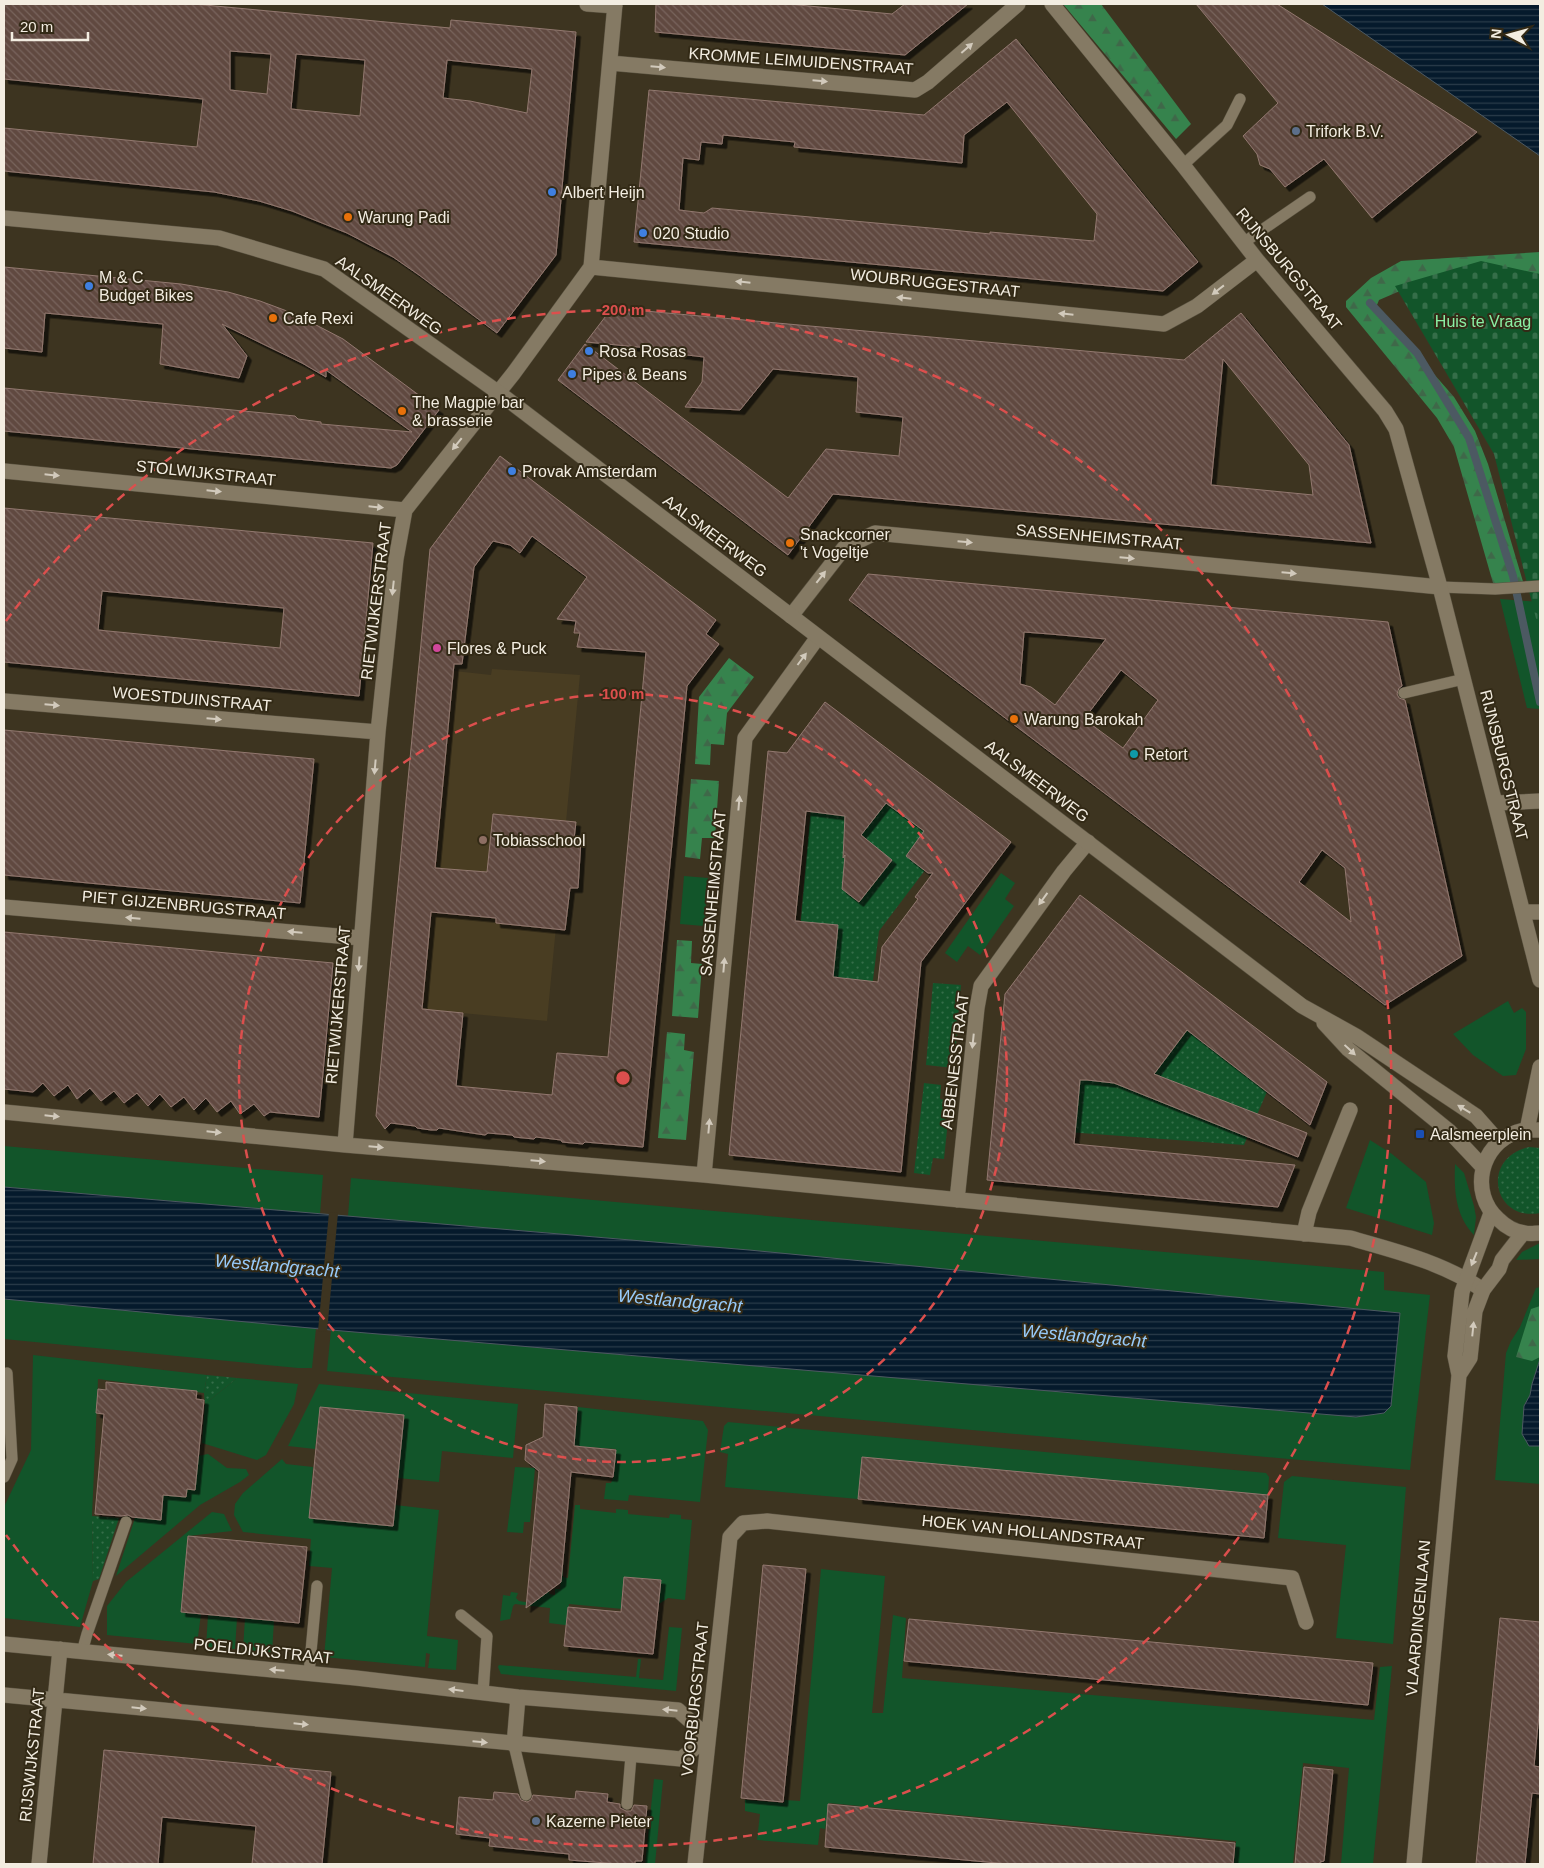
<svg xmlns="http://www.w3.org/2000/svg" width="1544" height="1868" viewBox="0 0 1544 1868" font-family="Helvetica,sans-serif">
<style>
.built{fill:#493d22}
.green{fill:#12552a}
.forest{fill:url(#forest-firs)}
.cemetery{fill:url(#cemetery-stones)}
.garden{fill:url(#garden-dots)}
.water{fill:url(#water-rules);stroke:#4c5962}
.pier{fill:#3d3420}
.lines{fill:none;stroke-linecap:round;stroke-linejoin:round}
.stream{stroke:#4c5962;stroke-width:8}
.building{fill:url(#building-back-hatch);stroke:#92786f;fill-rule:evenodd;filter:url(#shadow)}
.lane-casing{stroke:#5a5240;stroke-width:12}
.street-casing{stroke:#5a5240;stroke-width:16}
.secondary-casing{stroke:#5a5240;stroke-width:16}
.lane{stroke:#857a64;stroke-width:11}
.street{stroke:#857a64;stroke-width:15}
.secondary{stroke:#857a64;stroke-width:15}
.oneway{fill:#d2cabc}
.ring{fill:none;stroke:#dc4f4d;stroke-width:2.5;stroke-dasharray:9 6}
.service-dot{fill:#5c6f8a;stroke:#332a16;stroke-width:2}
.shop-dot{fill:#3f7fe0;stroke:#332a16;stroke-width:2}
.food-dot{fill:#e8710a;stroke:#332a16;stroke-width:2}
.hotel-dot{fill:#d1479c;stroke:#332a16;stroke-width:2}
.culture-dot{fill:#0f9aa8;stroke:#332a16;stroke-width:2}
.education-dot{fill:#8d6e63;stroke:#332a16;stroke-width:2}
.transit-dot{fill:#1a4fb4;stroke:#332a16;stroke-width:2}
.labels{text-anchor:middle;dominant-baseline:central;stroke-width:4;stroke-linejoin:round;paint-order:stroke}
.street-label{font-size:16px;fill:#f3ede1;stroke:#332a16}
.poi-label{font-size:16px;fill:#f3ede1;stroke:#332a16;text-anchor:start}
.park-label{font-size:16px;fill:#8aefa3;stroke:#332a16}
.water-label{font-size:18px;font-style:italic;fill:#97caf9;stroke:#332a16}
.centre{fill:#dc4f4d;stroke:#332a16;stroke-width:2.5}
.ring-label{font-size:15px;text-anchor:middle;font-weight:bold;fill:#dc4f4d;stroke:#332a16;stroke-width:4;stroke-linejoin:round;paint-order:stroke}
</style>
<defs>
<pattern id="forest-firs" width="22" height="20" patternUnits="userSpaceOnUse" patternTransform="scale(1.25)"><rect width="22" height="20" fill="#36834d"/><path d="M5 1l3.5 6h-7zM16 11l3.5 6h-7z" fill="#3f6849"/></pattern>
<pattern id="cemetery-stones" width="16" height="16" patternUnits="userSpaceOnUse" patternTransform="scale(1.25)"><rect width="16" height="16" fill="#12552a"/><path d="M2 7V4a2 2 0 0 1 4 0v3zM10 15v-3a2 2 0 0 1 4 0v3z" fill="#356e49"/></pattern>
<pattern id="garden-dots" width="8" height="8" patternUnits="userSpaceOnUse" patternTransform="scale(1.25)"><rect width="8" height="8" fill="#12552a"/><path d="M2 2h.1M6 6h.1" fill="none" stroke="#356e49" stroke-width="1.8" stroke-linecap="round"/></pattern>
<pattern id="water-rules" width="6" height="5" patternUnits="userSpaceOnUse" patternTransform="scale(1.25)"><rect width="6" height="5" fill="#051a2c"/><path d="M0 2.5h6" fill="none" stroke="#2a3c4a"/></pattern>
<pattern id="building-back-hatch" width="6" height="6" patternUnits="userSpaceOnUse" patternTransform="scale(1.25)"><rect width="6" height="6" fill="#614941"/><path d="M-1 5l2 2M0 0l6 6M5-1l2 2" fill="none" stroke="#78645c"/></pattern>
<filter id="shadow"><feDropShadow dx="4.5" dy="4.5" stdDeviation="0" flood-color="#0009"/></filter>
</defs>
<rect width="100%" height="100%" fill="#3d3420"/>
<path class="built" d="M418,667l73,8 1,-6 88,6 -33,346 -160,-15z"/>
<path class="green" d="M1500,599l40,3v107l-13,-1z
M1001,873l14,10 -10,16 9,7 -34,49 -12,-9 -11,16 -12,-9z
M684,876l24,2 -4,48 -24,-2z
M1508,1001l6,12 8,-5 4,4v37l-10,26 -13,1 -30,-21 -20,-21z
M1370,1140l22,14 34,28 8,41 -2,12 -86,-27z
M4,1146l319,29 -3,39 -316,-27z
M1455,1164l9,9 10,33 2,11 -2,18c-19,-20 -20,-45 -19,-71z
M351,1178l1033,94v18l46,5 -20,175 -1083,-99 4,-41 1025,87 28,-4 7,-7 9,-93 -1052,-97z
M1540,1243v16l-24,1 6,-8z
M1540,1287v72l-8,25 -2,11 -6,11 5,40h11v38l-45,-4 11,-127 5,-12 9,-14 16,-39z
M4,1299l312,29 -4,40h-14l-294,-29z
M33,1355l174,20 -3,18 -106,-14 -6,137 1,65 -13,46 -76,-9v-111l27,-57z
M237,1378l61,6 -4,20 -28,51 -9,5 -55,-17 3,-39z
M319,1384l199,20 -5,54 -71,-7 -3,31 -41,-4 6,-63 -84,-8 -5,42 -27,-3z
M578,1407l125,14 5,9 -8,72 -71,-7 -1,6 -24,-2 2,-16h5l3,-7 2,-27 -42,-3z
M728,1422l538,51 3,4 -1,18 -406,-38 -4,42 -133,-12 3,-33 -8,-2 4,-26z
M208,1454l19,14 19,1 3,6 -9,7 -40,23 -84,71 19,-58 28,-23 35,-39z
M282,1459l4,5 27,3 -4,51 84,8 2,-21 44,5 -12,126 31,4 -2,30 -28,-2 2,-14 -4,-1 -1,14 -101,-10 8,-89 -23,-2 2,-27 -68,-7 -9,-17 1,-11 8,-11z
M515,1467l20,1 -5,54h-6l-1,11 -16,-1z
M1292,1476l114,11 -13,157 -57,-6 10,-93 -68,-7 6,-56z
M575,1505h5v4l36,4v-4l12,1v4l41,4 1,-4 11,1v4l11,1 -7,80 -17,-2 -9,6 2,-24 -37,-3 -3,27 2,5 -54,-5 -3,21h-1l-16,-2 1,-15 -35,-4 -2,2 -3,13 -10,2 3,-26 7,1 1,-4 7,1 -2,5 3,3 12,2 19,-14 -1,5 6,1v-6h5l3,-29v17l5,1z
M212,1512l12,2 8,17 -44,5 -7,76 20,2 -4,30 -90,-9v-29l19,-24z
M821,1569l64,7 -13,137h11l10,-98 13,3 -4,60 472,42 6,-53 12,-1 -19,198h-32l8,-96 -46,-5 -10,101h-59l2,-23 -407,-38 -4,26 -5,-1 -2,17 -61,-5 3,-26 -15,-3v-11l39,3 1,-3 15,1z
M208,1615l29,3 -2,31 -29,-2z
M245,1618l29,3 -2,31 -29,-2z
M669,1627l13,1 -6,63 -175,-17 -3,-7 1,-2 137,12 2,-18h3l-2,19 24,2z
M654,1779l9,1 -8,84h-10z"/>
<path class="forest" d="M1063,4h38l90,120 -15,15z
M1540,252v35l-133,1 -28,12 -2,5 1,5 76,87 21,34 13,33 36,121 -31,-2 -39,-136 -17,-29 -91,-111v-6l25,-23 30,-17z
M729,658l25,19 -27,36 -3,32 -13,-1 -1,21 -15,-1 4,-67z
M691,779l28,2 -4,57h-13l-2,21 -15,-2z
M677,940l15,1 -1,22 11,1 -4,54 -26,-2z
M667,1032l18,2 -1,16 10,2 -8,88 -28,-2z
M1540,1306v51l-8,4 -16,-4 15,-48z"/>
<path class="cemetery" d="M1481,261l59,13v360l-46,-180 -99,-168z"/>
<path class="garden" d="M824,758l123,83 -68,90 -22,180 -73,-7 30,-330z
M1088,957l181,130 -25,58 -204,-15z
M933,983l28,2 -7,83 -28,-3z
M924,1083l17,2 -1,14 10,2 -6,58 -11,-1 -3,17 -16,-2z
M1529,1147l11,1v65c-47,9 -60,-55 -11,-66z
M207,1375l30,3 -32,26 -1,-11z
M92,1516l27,2 -20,61 -6,2z"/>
<path class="water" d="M1322,4h218v152z
M4,1187l745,63 651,63 -9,93 -7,7 -28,4 -1025,-87 -327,-31z
M1540,1359v87h-11l-7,-12 2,-28 6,-11 2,-11z"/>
<path class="pier" d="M329,1212l9,1 -11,119 -9,-1z"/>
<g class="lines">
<path class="stream" d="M1370,303l47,50 52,85 44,138 27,126"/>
</g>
<path class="building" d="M4,4h190l256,24 1,-8 125,12 -20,223 -59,78 -78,-58 -26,-18 -46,-24 -55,-22 -33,-10 -45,-9 -210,-21v-43l193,19 6,-48 -199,-20zM230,51l41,3 -4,40 -37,-4zM296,54l69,6 -5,56 -69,-7zM447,60l85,9 -5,44 -57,-12 -27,-3z
M656,4h132l104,10 13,-10h63l-63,51 -250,-23z
M1196,4h81l200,128 -105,86 -48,-59 -39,28 -15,-18 -10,-4 -3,-11 -14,-18 35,-33z
M1016,39l182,223 -35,29 -529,-49 15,-152 275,25zM1007,102l90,112 -3,27 -104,-9v2l-38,-4 -240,-22 -8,5 -25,-3 4,-52 16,2 2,-18 21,2 1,-9 72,7 -1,5 168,16 2,-28z
M4,267l177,17 47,8 32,9 35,13 48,25 96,71 -42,55 -6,3 -387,-37v-43l291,28 3,3 23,3v2l91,8 -86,-62v7l-24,-14 -80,-39 25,32 -8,22 -79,-14 3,-40 -118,-11 -3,39 -38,-4z
M612,308l572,52 57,-47 108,132 22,98 -538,-49 -45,61 -230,-175 27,-36 203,154 38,-49 73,7 4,-39 -47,-5 2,-35 -85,-8 -33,41 -55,-3 17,-25 2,-25 -25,-3 1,-3 -94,-9zM1223,359l86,106 4,30 -102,-10z
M500,456l216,164 -10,14 13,10 -32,42 -44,461 -58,-5 -2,2 -21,-2 -1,-2 -25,-3 -2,2 -20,-2 -2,-2 -24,-2 -3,2 -46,-7 -2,2h-6l-14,-2 -2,-2 -24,-3 -6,6 -9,-13 54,-567zM532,536l55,41 -30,42 19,2 -2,12h6l-3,14 69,5 -38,405 -51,-4 -5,42 -96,-9 7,-73 -41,-4 9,-97 65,6v5l69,7 5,-42h8l3,-48 -7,-1 2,-17 -83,-8 -6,58 -52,-4 19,-204h8l12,-97 19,-26 17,4 10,8z
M4,508l369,35 -14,153 -355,-34zM102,591l182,17 -4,40 -182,-18z
M868,574l520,48 14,64 -3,2 -2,6 2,4 6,2 57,256 -77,49 -536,-405zM1024,632l26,2 56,5 -51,66 -24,-18 -11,-3zM1121,670l37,30 -35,48 -39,-29zM1322,850l23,18 6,54 -52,-40z
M825,702l186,140 -90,120 -20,210 -172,-17 39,-404 19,2zM886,803l38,28 -18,25 22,17h5l-18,24 3,2 -36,48 -4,35 -45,-5 5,-52 -43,-4 11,-110 39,5 -2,42 2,-3 -3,34 17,13 33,-42 -31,-25z
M4,730l310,29 -14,144 -296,-28z
M1080,895l247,187 -17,43 -123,-95 -33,44 153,59 -9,24 -184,-74 -27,-3h-7l-6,64 221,21 -17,42 -291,-27 18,-186z
M4,932l329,31 -14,154 -49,-5 -6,4 -10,-12 -14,10 -9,-13 -14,11 -11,-14 -12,12 -10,-13 -13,10 -11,-13 -12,12 -11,-13 -13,10 -10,-12 -13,10 -11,-13 -13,11 -9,-14 -14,11 -11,-13 -10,9 -29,-3z
M106,1382l91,9 -1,8 8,1 -9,90 -8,-1 -1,8 -23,-2 -2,25 -29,-3 -4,-2 -7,1 -26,-2 9,-100 -8,-1 2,-24 8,1z
M545,1404l32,3 -3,39 42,4 -3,27 -42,-5 -10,110 -35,26 13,-137 -14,-11 1,-15 17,-8z
M320,1407l84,8 -11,111 -84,-8z
M862,1457l406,38 -4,43 -406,-39z
M188,1536l119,11 -8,76 -118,-11z
M763,1565l43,4 -23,233 -42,-4z
M624,1577l37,3 -8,74 -89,-8 4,-39 53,5z
M1500,1618l40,4v82l-6,62 6,1v27l-8,-1 -7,71h-49z
M909,1619l464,44 -5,42 -464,-44z
M104,1750l227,22 -9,92h-70l4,-38 -94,-9 -4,47h-65z
M1304,1767l29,3 -9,91 -4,1v2h-25z
M576,1791l32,3 -1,8 13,2v4l6,3h5l3,-6 13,1 -5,55h-7v3h-16l-50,-4v-6l-80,-8 1,-8 -34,-4 3,-37 34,3 1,-8 24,2 3,6 6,2 4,-2 2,-5 42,4z
M828,1804l407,39 -2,21h-225l-183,-17z"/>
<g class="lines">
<defs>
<path id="lane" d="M1183,165l44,-40 13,-26
M1243,243l67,-46
M1440,587l55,2 45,-3
M1404,693l60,-14
M4,1477l8,-18 -5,-86
M461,1615l26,21 -4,57
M82,1652l5,-18 39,-112
M309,1673l8,-87
M514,1745l12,50
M627,1804l4,-48"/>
<path id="street" d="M587,4l28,2
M1052,4l131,161 74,95 128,151 11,18 44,158 100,393
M610,63l305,27 13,-8 90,-78
M591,267l573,57 33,-18 60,-46
M4,471l401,39
M791,616l53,-68 31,-15 565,54
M4,701l374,31
M1496,803l44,-2
M4,907l357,31
M1523,912h17
M4,1112l341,33 359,30 646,63c46,13 94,25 133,52
M1527,1130l13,-63
M345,1145l33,-413 18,-173 9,-49 108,-136 78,-107 24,-263
M704,1175l41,-437 73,-101
M957,1200l20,-192 4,-22 83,-115 24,-29
M1304,1234l5,-22 41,-102
M4,1644l352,34 162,19 160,13 30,27
M4,1695l677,64 27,-22
M514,1745l4,-48
M39,1864l21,-215
M695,1864l35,-327 13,-14 24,-2 525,57 14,44"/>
<path id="secondary" d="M4,218l215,20 105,31 175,124 803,613 54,30 120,80 23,26
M1324,1023l24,26 101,82 34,36
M1540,1130c-8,0 -15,-1 -23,2 -37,12 -48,61 -19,87 7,7 17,13 27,14 5,1 10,0 15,0
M1459,1375l11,-17 5,-47 8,-21 16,-21 3,-9 21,-27
M1414,1864l45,-489 -4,-19 7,-64 29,-79"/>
</defs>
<use href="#lane" class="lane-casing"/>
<use href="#street" class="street-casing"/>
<use href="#secondary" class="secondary-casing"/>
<use href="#lane" class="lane"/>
<use href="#street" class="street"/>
<use href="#secondary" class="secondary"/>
</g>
<defs><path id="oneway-solid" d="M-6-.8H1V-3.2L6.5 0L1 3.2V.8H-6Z" transform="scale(1.25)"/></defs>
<g class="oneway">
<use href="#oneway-solid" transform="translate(967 48) rotate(-41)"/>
<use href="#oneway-solid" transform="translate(658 67) rotate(5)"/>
<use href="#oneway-solid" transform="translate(820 81) rotate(5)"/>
<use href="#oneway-solid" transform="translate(743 282) rotate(-174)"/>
<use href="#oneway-solid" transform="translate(1218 290) rotate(142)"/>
<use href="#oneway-solid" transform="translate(904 298) rotate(-174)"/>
<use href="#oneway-solid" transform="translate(1066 314) rotate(-174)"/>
<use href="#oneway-solid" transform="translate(457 444) rotate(129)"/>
<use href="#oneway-solid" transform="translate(52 475) rotate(6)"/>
<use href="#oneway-solid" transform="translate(214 491) rotate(6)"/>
<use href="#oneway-solid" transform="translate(376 507) rotate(6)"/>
<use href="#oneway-solid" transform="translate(965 542) rotate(5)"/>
<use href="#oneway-solid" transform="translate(1127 558) rotate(5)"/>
<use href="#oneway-solid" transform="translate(1289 573) rotate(5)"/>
<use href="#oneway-solid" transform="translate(821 577) rotate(-52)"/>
<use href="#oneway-solid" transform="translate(393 588) rotate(96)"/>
<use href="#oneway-solid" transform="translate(802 659) rotate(-53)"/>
<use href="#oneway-solid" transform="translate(52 705) rotate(5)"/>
<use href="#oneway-solid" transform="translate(214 719) rotate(5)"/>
<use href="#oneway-solid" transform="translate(375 767) rotate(95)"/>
<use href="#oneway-solid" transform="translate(739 803) rotate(-85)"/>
<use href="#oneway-solid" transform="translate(1043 899) rotate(126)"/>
<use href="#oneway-solid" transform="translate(133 918) rotate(-175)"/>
<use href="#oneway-solid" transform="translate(295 932) rotate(-175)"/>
<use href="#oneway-solid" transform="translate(359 964) rotate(94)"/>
<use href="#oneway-solid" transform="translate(724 965) rotate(-85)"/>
<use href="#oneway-solid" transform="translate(973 1041) rotate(96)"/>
<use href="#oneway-solid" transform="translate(1350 1050) rotate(43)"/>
<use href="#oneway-solid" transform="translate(1464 1109) rotate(-149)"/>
<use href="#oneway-solid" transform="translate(52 1116) rotate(6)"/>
<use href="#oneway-solid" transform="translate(709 1126) rotate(-85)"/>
<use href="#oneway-solid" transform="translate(214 1132) rotate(6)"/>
<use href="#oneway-solid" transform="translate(376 1147) rotate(5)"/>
<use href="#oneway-solid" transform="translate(538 1161) rotate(5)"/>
<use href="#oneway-solid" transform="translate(1474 1259) rotate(112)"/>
<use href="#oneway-solid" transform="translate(1473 1329) rotate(-84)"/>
<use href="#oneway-solid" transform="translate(115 1655) rotate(-175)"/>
<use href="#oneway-solid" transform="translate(277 1670) rotate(-175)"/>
<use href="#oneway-solid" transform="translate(456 1690) rotate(-173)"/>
<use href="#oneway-solid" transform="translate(139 1708) rotate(6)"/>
<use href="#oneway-solid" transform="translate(670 1710) rotate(-174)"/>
<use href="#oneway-solid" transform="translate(301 1724) rotate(6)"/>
<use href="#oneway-solid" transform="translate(480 1742) rotate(5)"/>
</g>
<g class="ring">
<circle cx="623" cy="1078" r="384"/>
<path d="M6 621A768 768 0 1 1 6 1535"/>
</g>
<g class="service-dot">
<circle cx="1296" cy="131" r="5"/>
<circle cx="536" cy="1821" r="5"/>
</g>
<g class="shop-dot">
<circle cx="552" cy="192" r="5"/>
<circle cx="643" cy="233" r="5"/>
<circle cx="89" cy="286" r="5"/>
<circle cx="589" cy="351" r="5"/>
<circle cx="572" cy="374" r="5"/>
<circle cx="512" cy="471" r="5"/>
</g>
<g class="food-dot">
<circle cx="348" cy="217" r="5"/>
<circle cx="273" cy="318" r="5"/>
<circle cx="402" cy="411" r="5"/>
<circle cx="790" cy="543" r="5"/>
<circle cx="1014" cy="719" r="5"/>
</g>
<circle class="hotel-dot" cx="437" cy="648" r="5"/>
<circle class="culture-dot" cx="1134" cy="754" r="5"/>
<circle class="education-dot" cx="483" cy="840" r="5"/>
<rect class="transit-dot" x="1415" y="1129" width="10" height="10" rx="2.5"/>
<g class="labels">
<g class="street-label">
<text transform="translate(801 61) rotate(4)">KROMME LEIMUIDENSTRAAT</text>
<text transform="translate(1289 269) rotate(50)">RIJNSBURGSTRAAT</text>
<text transform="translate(935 283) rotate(6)">WOUBRUGGESTRAAT</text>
<text transform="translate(389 295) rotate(35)">AALSMEERWEG</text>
<text transform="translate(206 473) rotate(6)">STOLWIJKSTRAAT</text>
<text transform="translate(715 536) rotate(37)">AALSMEERWEG</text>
<text transform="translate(1099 537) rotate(5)">SASSENHEIMSTRAAT</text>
<text transform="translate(376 601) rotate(-83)">RIETWIJKERSTRAAT</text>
<text transform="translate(192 699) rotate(5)">WOESTDUINSTRAAT</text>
<text transform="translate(1504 765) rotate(76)">RIJNSBURGSTRAAT</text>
<text transform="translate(1037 781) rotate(37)">AALSMEERWEG</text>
<text transform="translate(713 893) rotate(-85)">SASSENHEIMSTRAAT</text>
<text transform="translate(184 905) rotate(5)">PIET GIJZENBRUGSTRAAT</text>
<text transform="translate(338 1005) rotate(-85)">RIETWIJKERSTRAAT</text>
<text transform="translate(955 1061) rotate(-83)">ABBENESSTRAAT</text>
<text transform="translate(1033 1532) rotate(6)">HOEK VAN HOLLANDSTRAAT</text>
<text transform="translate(1418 1618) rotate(-85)">VLAARDINGENLAAN</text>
<text transform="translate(263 1651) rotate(6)">POELDIJKSTRAAT</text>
<text transform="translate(695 1699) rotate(-84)">VOORBURGSTRAAT</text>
<text transform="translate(32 1755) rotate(-84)">RIJSWIJKSTRAAT</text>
</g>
<g class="poi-label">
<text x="1306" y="131">Trifork B.V.</text>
<text x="562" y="192">Albert Heijn</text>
<text x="358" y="217">Warung Padi</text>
<text x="653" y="233">020 Studio</text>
<text x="99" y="277">M &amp; C<tspan x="99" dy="18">Budget Bikes</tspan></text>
<text x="283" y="318">Cafe Rexi</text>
<text x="599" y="351">Rosa Rosas</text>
<text x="582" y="374">Pipes &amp; Beans</text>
<text x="412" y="402">The Magpie bar<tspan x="412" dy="18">&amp; brasserie</tspan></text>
<text x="522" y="471">Provak Amsterdam</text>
<text x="800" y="534">Snackcorner<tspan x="800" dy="18">'t Vogeltje</tspan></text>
<text x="447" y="648">Flores &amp; Puck</text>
<text x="1024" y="719">Warung Barokah</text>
<text x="1144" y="754">Retort</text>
<text x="493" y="840">Tobiasschool</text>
<text x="1430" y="1134">Aalsmeerplein</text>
<text x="546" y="1821">Kazerne Pieter</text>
</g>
<g class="park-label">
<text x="1483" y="321">Huis te Vraag</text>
</g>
<g class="water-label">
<text transform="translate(277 1266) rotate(5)">Westlandgracht</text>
<text transform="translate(680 1301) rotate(5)">Westlandgracht</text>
<text transform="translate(1084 1336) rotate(5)">Westlandgracht</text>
</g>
</g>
<circle cx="623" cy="1078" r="8" class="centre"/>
<g class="ring-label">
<text x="623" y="315">200 m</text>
<text x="623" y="699">100 m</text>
</g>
<rect width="1544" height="1868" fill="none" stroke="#f3ede1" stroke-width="10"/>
<g transform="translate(1509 35) rotate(276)" stroke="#332a16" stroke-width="4" paint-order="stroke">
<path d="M0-4L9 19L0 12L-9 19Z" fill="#f3ede1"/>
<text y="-8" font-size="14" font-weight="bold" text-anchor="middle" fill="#f3ede1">N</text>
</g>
<path d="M12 32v8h76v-8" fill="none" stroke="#f3ede1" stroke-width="2.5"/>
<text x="20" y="32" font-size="15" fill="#f3ede1" stroke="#332a16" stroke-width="4" paint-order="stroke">20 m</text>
</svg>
